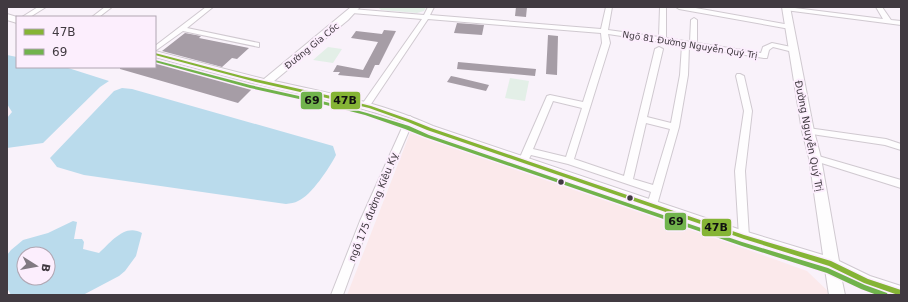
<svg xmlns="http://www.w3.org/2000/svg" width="908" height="302" viewBox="0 0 908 302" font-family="'DejaVu Sans',sans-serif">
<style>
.industrial{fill:#fbe9eb}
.green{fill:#e3efe7}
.water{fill:#badbec;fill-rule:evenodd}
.building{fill:#a69da6}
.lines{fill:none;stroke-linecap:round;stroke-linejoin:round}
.street-casing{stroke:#d0c9d0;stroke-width:2}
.secondary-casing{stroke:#d0c9d0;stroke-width:2}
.street{fill:#fefdfe;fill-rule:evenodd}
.secondary{fill:#fefdfe;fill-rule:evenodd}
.bus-1-casing{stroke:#fceefd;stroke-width:3}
.bus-2-casing{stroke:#fceefd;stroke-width:3}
.bus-1{fill:#85b435;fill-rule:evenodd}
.bus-2{fill:#71b34c;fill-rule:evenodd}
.bus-dot{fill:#413a41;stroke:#fceefd;stroke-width:1.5}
.labels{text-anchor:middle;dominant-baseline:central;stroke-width:4;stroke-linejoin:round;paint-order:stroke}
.far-street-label{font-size:9px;fill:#413a41;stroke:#fceefd}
.street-label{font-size:10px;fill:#413a41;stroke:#fceefd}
.line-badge{stroke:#fceefd;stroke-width:1.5}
.pale-badge-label{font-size:11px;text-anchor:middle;font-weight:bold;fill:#111}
</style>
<rect width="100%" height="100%" fill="#f9f2fa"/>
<path class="industrial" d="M412,128l395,143 25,24h-485z"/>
<path class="green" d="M378,7h48l-2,4 -7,2 -36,-3z
M328,47l14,2 -9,14 -20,-3z
M510,78l19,3 -4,20 -20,-3z"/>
<path class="water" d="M7,55l10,2v10h48l44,14 -9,6 -57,56 -36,5v-30l5,-6 -5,-8z
M122,88l10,1 201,57 3,9c-6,12 -25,41 -38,46 -3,2 -8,2 -12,3l-202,-29 -27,-8 -7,-9 64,-67z
M73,221l4,1 -3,17h8l2,3 -1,7 16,4c12,-11 26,-30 43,-20l-6,23 -11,15 -6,5 -36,19h-72l-4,-7v-33l4,-5 12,-10 25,-7zM24,254h24v24h-24z"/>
<path class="building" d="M516,7h11l-1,10 -11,-1z
M457,23l27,2 -2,10 -28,-2z
M384,30l12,1 -17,34h-4l-6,13 -31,-3 2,-3h-7l4,-7 26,5 15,-28 -27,-4 5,-7 26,3z
M185,33l16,3 -2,2 50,10 -12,11 -5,-1 -10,9 -60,-16z
M548,35l10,1 -1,39 -11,-1z
M155,59l54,14 47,12 -18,18 -118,-34v-2h35z
M458,62l78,7 -1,7 -78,-7z
M451,76l5,1 33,8 -3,6 -39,-9z"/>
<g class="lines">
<defs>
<path id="street" d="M38,7h8l-16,10h-8z
M105,7h7l-13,10h-7z
M206,7h7l-26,21 72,15v4l-76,-16 -28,20v-5z
M428,7h6l-4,8 171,14 5,-22h6l-4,23 51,7 1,-30h6v31l24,4 1,-22 3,-2 3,2v23l64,10 2,-6 9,-4 24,5 1,2 -4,2 -20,-5 -4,3 -2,8h-3l-75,-12 -1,29 -9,52 -22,78 -1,3 -4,1 -4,-1 -1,-3 4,-13 -83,-28 -37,-9 -5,9h-6l-2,-2 29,-66 3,-1 33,7 19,-59 -1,-10 -173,-14 -59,88h-6l-1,-2 1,-2 59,-84 -70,-6 -3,-2 3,-2 72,6zM608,34l74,11 -2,30 -9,48 -24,-6 16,-68 -4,-2 -4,2 -31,127 -50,-17 36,-116zM553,101l29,7 -16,49 -33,-8zM646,123l24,6 -17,56 -20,-6z
M676,7h14l100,18 3,2 -3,2 -111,-20z
M787,7l96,12 -7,-12h6l9,13 10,1v4l-116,-15 -1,-1z
M737,74h3l4,2 8,35 -7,60 4,66 -1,3 -4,1 -4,-1 -1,-3 -4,-66 9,-60 -8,-35z
M410,116l4,3 -44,102 -27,74h-12l29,-74 46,-102z
M808,128l78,11 15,5v6l-16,-5 -80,-12 -1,-2z
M815,155l86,25v8l-89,-28 -2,-2 2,-2z"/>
<path id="secondary" d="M351,7h9l-12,13 -74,61c55,12 108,22 159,45l311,105 79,24 -14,-97 -7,-27 -20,-124h8l24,124 7,27 18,103 31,15 31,10v9c-22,0 -40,-9 -60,-19l4,19h-16l-4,-26 -81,-26 -319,-111c-51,-25 -106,-33 -161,-46 -36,-9 -73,-19 -109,-29v-6l109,28z
M7,14l10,3v6l-10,-3z"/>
</defs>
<use href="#street" class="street-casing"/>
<use href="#secondary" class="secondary-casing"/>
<use href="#street" class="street"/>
<use href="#secondary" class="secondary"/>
<defs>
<path id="bus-1" d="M155,53l87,23 89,20 40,10 40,14 20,8 313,107 87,26 37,18 33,11v5h-3l-34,-12 -35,-17 -85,-27 -317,-109 -19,-8 -39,-14 -38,-9 -75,-17 -101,-27z"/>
<path id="bus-2" d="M155,60l95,25 76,17 41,11 42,13 20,9 313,107 86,26 37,17 22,8 1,2h-11l-16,-6 -34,-16 -85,-27 -317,-109 -20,-8 -40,-14 -39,-10 -76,-17 -95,-26z"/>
</defs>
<use href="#bus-1" class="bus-1-casing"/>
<use href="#bus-2" class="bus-2-casing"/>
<use href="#bus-1" class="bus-1"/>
<use href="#bus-2" class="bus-2"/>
</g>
<g class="bus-dot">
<circle cx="561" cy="182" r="3.5"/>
<circle cx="630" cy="198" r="3.5"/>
</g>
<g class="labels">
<g class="far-street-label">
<text transform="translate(690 45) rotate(9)">Ngõ 81 Đường Nguyễn Quý Trị</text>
<text transform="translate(312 46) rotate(-39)">Đường Gia Cốc</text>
</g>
<g class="street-label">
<text transform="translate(809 136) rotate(79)">Đường Nguyễn Quý Trị</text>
<text transform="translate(373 207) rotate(-68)">ngõ 175 đường Kiêu Kỵ</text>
</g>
</g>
<g class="line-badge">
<rect x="300" y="91" width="23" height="19" rx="4" fill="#71b34c"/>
<rect x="330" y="91" width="31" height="19" rx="4" fill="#85b435"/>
<rect x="664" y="212" width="23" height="19" rx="4" fill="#71b34c"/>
<rect x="701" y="218" width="31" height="19" rx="4" fill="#85b435"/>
</g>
<g class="pale-badge-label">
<text x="312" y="104">69</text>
<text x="345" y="104">47B</text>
<text x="676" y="225">69</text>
<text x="716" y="231">47B</text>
</g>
<rect width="908" height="302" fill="none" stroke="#413a41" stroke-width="16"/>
<rect x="16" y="16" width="140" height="52" fill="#fceefd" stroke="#b1a6b2"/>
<rect x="24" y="29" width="20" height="6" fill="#85b435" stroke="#b1a6b2"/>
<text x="52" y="36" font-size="12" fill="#413a41">47B</text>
<rect x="24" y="49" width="20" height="6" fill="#71b34c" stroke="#b1a6b2"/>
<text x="52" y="56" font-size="12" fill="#413a41">69</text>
<g transform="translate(36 266) rotate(101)"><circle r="19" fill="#fceefd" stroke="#b1a6b2"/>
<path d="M0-3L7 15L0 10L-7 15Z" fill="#817a82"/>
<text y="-6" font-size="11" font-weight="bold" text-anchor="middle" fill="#413a41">B</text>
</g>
</svg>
